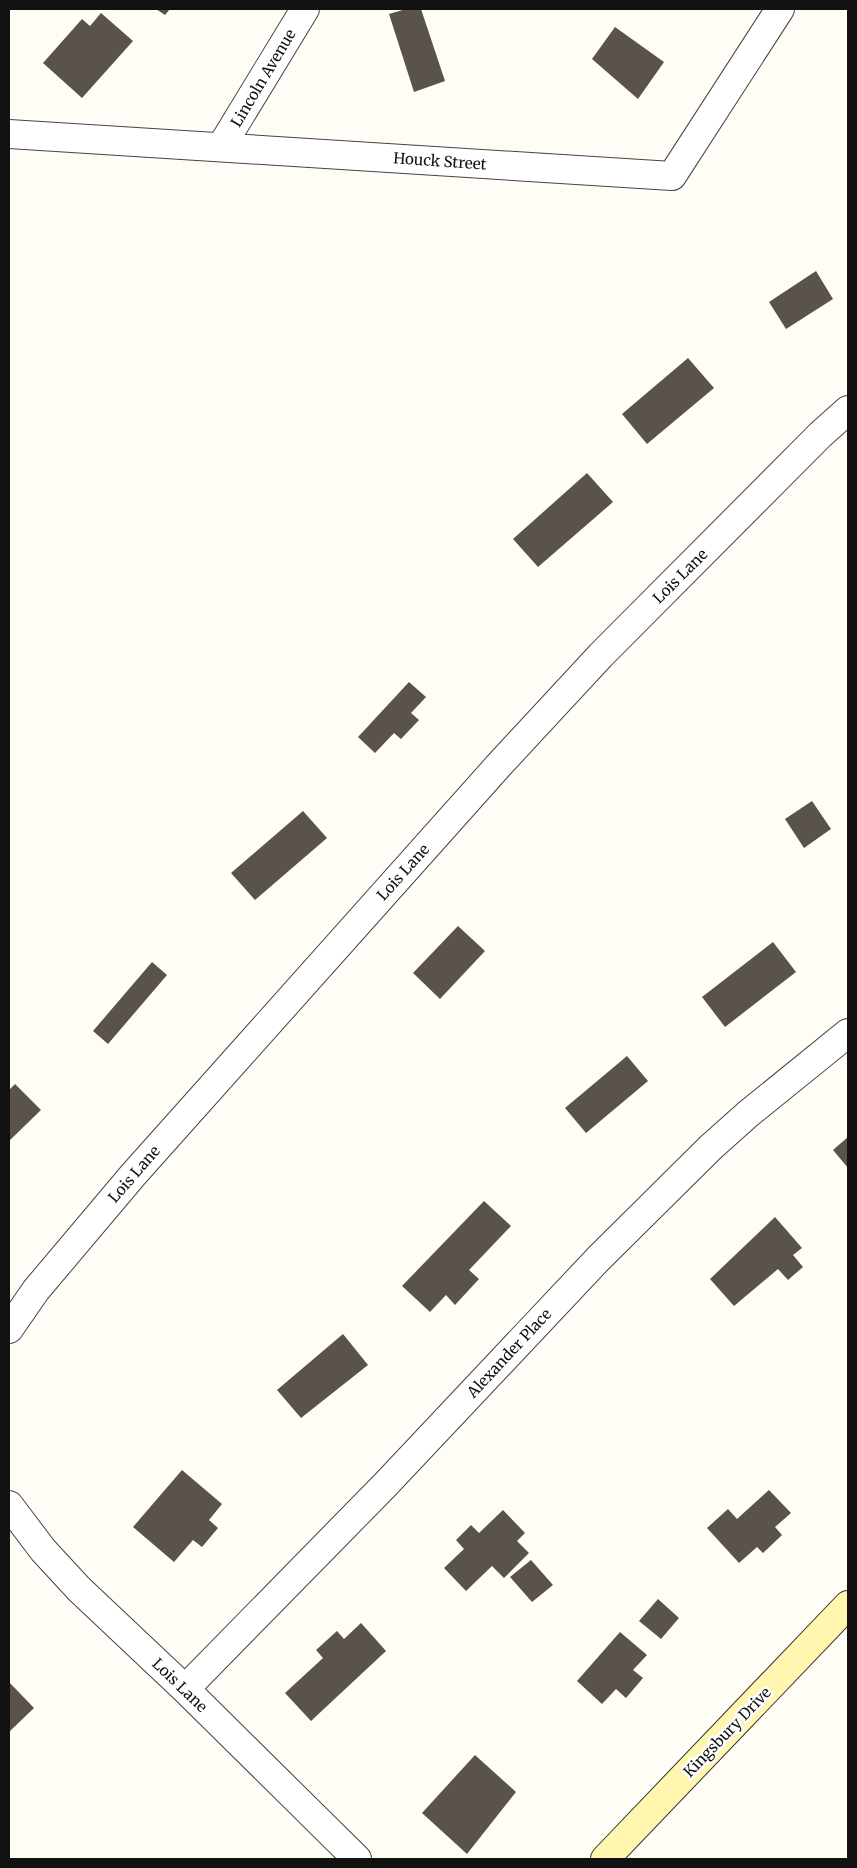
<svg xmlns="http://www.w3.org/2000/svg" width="857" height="1868" viewBox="0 0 857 1868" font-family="Merriweather,serif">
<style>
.building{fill:#5a524d}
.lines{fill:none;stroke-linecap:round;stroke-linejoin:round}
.street-casing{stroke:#444;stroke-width:30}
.secondary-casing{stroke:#333;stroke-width:30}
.street{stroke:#fff;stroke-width:28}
.secondary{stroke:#fff6b0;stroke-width:28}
.labels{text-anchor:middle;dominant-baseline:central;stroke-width:5;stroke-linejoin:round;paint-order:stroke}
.street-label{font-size:15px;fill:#111;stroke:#fff}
</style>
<rect width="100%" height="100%" fill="#fffdf5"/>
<path class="building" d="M156,9h14l-5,6z
M406,9h15l24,72 -31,11 -25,-78z
M101,13l32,28 -51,57 -39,-35 39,-44 8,7z
M615,27l49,35 -26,37 -46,-40z
M816,271l17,28 -47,30 -17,-27z
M688,358l26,30 -67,56 -25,-30z
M587,473l26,29 -75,65 -25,-28z
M409,682l17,15 -15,16 8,7 -18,19 -7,-6 -19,20 -17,-16z
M812,801l19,28 -27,19 -19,-29z
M303,811l24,27 -72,62 -24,-27z
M458,926l27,25 -45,48 -27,-26z
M773,942l23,30 -71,55 -23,-30z
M152,962l15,13 -59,69 -15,-13z
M627,1056l21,25 -62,52 -21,-25z
M15,1084l26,26 -32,31v-51z
M848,1137v31l-15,-18z
M484,1201l27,25 -42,44 10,9 -24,26 -9,-10 -16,17 -28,-26z
M775,1217l27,31 -9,7 10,12 -15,13 -10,-11 -44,37 -24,-27z
M343,1334l25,31 -67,53 -24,-28z
M182,1470l40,34 -13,16 9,8 -16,19 -9,-7 -19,22 -41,-35z
M769,1490l22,23 -16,14 7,8 -19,18 -6,-6 -18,16 -32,-35 21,-19 9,10z
M503,1510l22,23 -8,8 12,12 -25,25 -12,-12 -26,25 -22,-23 20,-19 -8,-9 15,-15 8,8z
M531,1560l22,25 -21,17 -22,-25z
M658,1599l21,19 -18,21 -22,-18z
M361,1623l25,28 -75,70 -26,-28 38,-35 -7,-8 21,-19 7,8z
M620,1632l27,23 -14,15 10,8 -17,20 -10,-9 -14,15 -25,-23z
M9,1682l25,26 -25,24z
M475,1755l41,37 -49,62 -45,-41z"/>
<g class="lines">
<defs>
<path id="street" d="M9,134l663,42 108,-167
M221,147l84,-138
M9,1329l27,-39 97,-115 366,-410 102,-110 219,-220 28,-25
M9,1505l34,45 36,39 106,100 172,170
M185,1689l201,-205 212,-225 113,-112 37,-33 100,-81"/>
<path id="secondary" d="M605,1859l243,-254"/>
</defs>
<use href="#street" class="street-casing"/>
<use href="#secondary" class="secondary-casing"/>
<use href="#street" class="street"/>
<use href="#secondary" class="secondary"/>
</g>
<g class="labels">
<g class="street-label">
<text transform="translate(263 78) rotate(-59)">Lincoln Avenue</text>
<text transform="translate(440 161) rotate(4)">Houck Street</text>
<text transform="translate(680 576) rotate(-45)">Lois Lane</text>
<text transform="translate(403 872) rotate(-48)">Lois Lane</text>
<text transform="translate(134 1174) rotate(-49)">Lois Lane</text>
<text transform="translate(509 1353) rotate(-47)">Alexander Place</text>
<text transform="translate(180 1685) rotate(44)">Lois Lane</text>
<text transform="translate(727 1732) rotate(-46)">Kingsbury Drive</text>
</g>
</g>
<rect width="857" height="1868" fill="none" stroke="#111111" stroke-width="20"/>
</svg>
